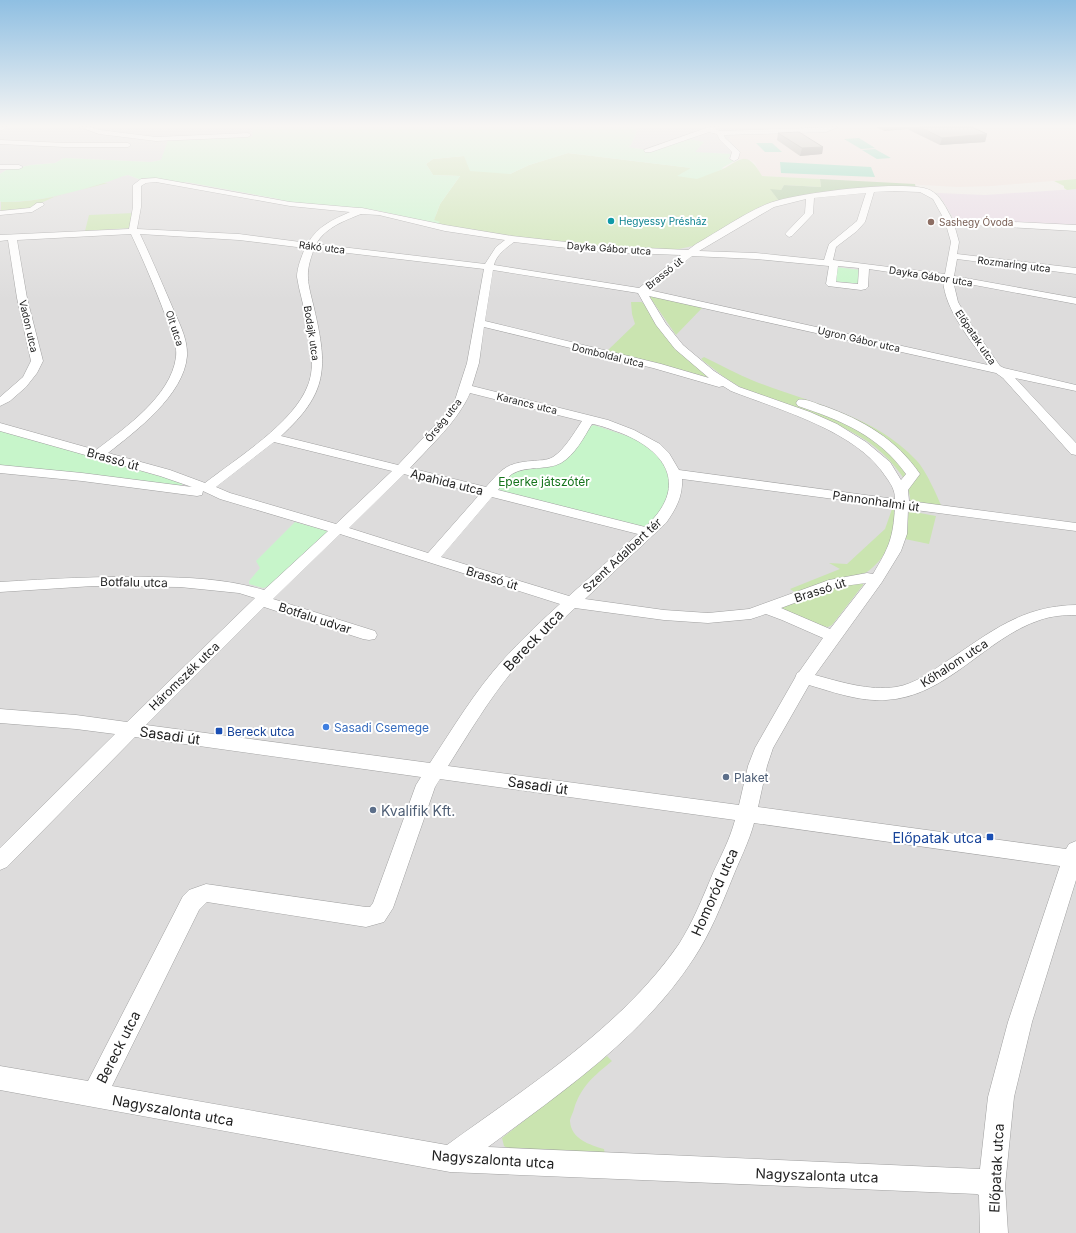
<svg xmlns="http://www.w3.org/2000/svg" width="1076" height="1233" viewBox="0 0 1076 1233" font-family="Inter,sans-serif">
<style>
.residential{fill:#dddcdc}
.industrial{fill:#e7d8e4}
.military{fill:#efe0da}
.grass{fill:#cae4b0}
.forest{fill:#acca9e}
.park{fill:#c7f5ca}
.pitch{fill:#8ad7b8}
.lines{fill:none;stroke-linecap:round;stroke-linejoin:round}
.minor-casing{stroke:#a0a0a0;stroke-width:1}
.minor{fill:#fff;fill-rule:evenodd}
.wall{fill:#a29c96}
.shaded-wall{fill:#847f7a}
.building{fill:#bcb5af;stroke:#847f7a}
.culture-dot{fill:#0f9aa8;stroke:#fff;stroke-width:1.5}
.education-dot{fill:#8d6e63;stroke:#fff;stroke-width:1.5}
.shop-dot{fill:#3f7fe0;stroke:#fff;stroke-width:1.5}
.transit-dot{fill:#1a4fb4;stroke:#fff;stroke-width:1.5}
.service-dot{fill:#5c6f8a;stroke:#fff;stroke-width:1.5}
.labels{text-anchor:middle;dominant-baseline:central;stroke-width:4;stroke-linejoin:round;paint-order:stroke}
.far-culture-label{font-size:10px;fill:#0d838f;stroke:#fff;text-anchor:start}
.far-education-label{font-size:10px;fill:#785e54;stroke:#fff;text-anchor:start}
.far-street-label{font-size:10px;fill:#1f1f1f;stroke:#fff}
.street-label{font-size:12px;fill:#1f1f1f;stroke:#fff}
.park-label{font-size:12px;fill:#15741c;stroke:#fff}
.shop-label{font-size:12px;fill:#366cbe;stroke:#fff;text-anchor:start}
.transit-label{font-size:12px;fill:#164399;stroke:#fff;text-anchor:start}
.service-label{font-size:12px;fill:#4e5e75;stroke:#fff;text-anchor:start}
.near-street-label{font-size:14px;fill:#1f1f1f;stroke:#fff}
.near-service-label{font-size:14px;fill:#4e5e75;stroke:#fff;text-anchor:start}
.near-transit-label{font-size:14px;fill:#164399;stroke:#fff;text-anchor:end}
</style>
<rect width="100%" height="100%" fill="#efebe6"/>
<path class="residential" d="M0,127h253l-1,10 -83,3 -7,20 -11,2 -87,-4 -9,5 -24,2 -25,5 -6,4z
M635,127h205l-12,4 -93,4 -4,1 -2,4 11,11v5l-2,3h-10l3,-5 -78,-3 -26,-4 4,-2 6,-14z
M128,175l16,6 37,3 5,-2 93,17 3,3 110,11 349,6 20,-13 18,-5 108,-13 51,5 16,26 122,8v1006h-1076v-1032l1,1z"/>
<path class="industrial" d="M1076,189v38l-122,-8 -16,-26 47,2z"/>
<path class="military" d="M840,127h236v52l-84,7 -34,1 -197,-11 -6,-13 -5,-3 -12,-1 2,-8 -11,-11 2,-4 11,-2 86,-3z"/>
<path class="grass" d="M568,153l124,15 -14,8 39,-5c21,-6 27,-27 45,5l58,3 1,8 -37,-2 -3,5h-10l8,11 -18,5 -64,39 -27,6 -68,-4 -83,-9 -82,-14 -3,-4 6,-16 20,-28 -27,-1 -7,-11 7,-5 31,-3 46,18 19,-9z
M1076,179v10l-9,1 -3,-2v-2l-10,-5z
M103,183h5l-54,14 -24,11 -29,4v-10c34,1 69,-8 102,-19z
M134,213l-4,15 -45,3 4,-16z
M654,295l50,11 -28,29 -27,-39z
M631,302h11l71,77 -56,-16 -50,-12 28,-27 -3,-10z
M704,357c17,8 33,17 50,24 55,22 120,34 162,79 10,10 20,34 26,47l-31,-4c-1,-5 -2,-12 -4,-17 -2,-7 -7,-13 -11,-18 -36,-47 -100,-54 -150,-78 -17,-8 -31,-20 -45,-31z
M892,509h6c-1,8 -1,18 -3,25 -5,14 -18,33 -30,39l-69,20 -6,-4 50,-20 -11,-6 18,1 38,-35z
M909,511l27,5 -7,28 -24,-5z
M853,582l10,1v2l-31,40 -4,2 -6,-1 -39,-15 -1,-4 18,-8z
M607,1056l5,5c-18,15 -31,25 -38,48 -1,4 -4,9 -4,12 1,18 20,24 34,28l1,6 -90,-2 -11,-7 -2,-8z"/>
<path class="forest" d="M820,179l95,5 1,5 -13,-2 -124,14 -9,-12 11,1 3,-5 37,2z"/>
<path class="park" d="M253,127h382l2,4 -6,14 -3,2 25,4 37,-12 14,3 -9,10 36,2 -3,5h10l-16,9 1,1 -26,10 -20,-3 14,-8 -123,-15 -39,12 -19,9 -40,-3 -6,-15 -31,3 -7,5 7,11 27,1 -20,28 -6,16 6,2 -3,2 -62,-14 -93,-8 -3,-3 -93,-17 -5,2 -37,-3 -16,-6c-7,1 -14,5 -21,7 -33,10 -70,21 -106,20l-1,-1v-27l6,-4 25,-5 24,-2 9,-5 87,4 10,-2 7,-20 84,-3z
M835,267l26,3v14l-28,-3z
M594,425l33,11 3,-1 31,22 8,21v17l-5,13 -15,17 -4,2 -147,-37v-2l15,-16 35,-7 41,-38z
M0,430l169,49 13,4v2l-2,1 -180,-19z
M295,522l32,9 -2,4 -53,50 -9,3 -14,-4v-3l11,-13 -4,-7z"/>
<path class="pitch" d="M859,138l16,10 -14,1 -17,-10z
M756,143h16l10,9h-17z
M875,149l16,9 -14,1 -15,-9z
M780,162l91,5 4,10 -94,-4z"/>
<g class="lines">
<defs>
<path id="minor" d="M0,127h7l-7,4z
M80,127h10l10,3 56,7 92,-4 3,2 -3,2 -92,4 -57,-7z
M709,127h10l-4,2 5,2 118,-4 -12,5 -102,3 1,3 15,14 -2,7 -4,2 -4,-2 2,-7 -12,-12 -3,-6 -8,-2 -58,20h-6l-1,-2z
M0,140l65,3h63l3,2 -3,2h-63l-65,-3z
M0,165h19l4,2 -4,2h-19z
M156,178l134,24 69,6h3l83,17 67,11 90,10 86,4 8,-6c23,-13 47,-30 71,-40 25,-11 140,-25 163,-14 11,6 16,18 22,29l124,6v6l-122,-7 5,18 -2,12 119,14v6l-119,-15 -3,17 122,22v6l-123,-23 5,21 14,24 28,40 4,2 72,17v6l-61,-13 61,65v12l-5,-1 -68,-76 -7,-5 -347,-77 17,28 17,21 31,26 25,16 71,25 27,12 29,18 24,20 11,18 5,-6c-27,-38 -65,-54 -108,-68l-2,-3 2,-3c8,-2 18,4 26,6 39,14 72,33 96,68l-12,16 1,11 167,22v8l-168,-22 -1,25 -6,17 -19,31 -67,93c26,7 54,16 81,12 19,-3 36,-16 51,-26 44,-29 74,-55 129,-56v10c-12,0 -25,1 -36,5 -55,18 -93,77 -154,80 -26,2 -53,-8 -77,-15l-36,63 -6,18 -9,41 308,42 3,-5 7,-3v39l-44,142 -18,75 -9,89 3,47h-28l-1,-38 -2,-1 -527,-22 -450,-82v-24l88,15 95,-185 6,-6 17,-6 160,23h4l3,-4 43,-118 5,-8 -286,-40 -128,130 -7,3v-22l115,-114 -39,-5 -76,-6v-14l76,6 51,7 128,-124 -16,-5 -59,-6 -87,-1 -93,6v-10c50,-3 99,-6 149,-5 39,0 78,2 115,13l64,-59 -108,-32 -17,-8 -1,4 -5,1 -115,-15 -82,-8v-8l82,8 110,14 -32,-11 -160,-45v-8l96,27c29,-22 75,-54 80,-93 2,-18 -9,-36 -15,-53 -9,-23 -19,-47 -30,-70l-114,6 10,58 16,63 -6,12 -11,14 -16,14 -10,5v-9l23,-20 8,-16 -14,-63 -9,-58 -8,1v-6l129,-6 4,-22v-22l8,-6zM156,182l134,24 60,6c-18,8 -32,14 -42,31l-69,-9 -102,-5 4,-22v-21l5,-3zM893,191l27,1 13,7 12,22 6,21 -6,32 -112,-14 3,-13 21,-16 8,-9 9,-30zM866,193l-9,28 -28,23 -5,16 -68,-7 -57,-2 75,-44 32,-8 -1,14 -20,21 4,3 3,-1 21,-22 1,-16zM361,214l18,1 66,16 60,9 -9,7 -11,17 -169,-20c10,-17 28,-23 45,-30zM140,234l99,6 66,8c-3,8 -8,19 -8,29 2,14 7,28 9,42 4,20 10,46 2,66 -14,38 -71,73 -103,98l-35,-13 -62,-17c28,-22 76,-58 79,-97 1,-18 -9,-35 -16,-52 -10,-23 -20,-47 -31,-70zM514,242l88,10 79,3 -42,33 -145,-23c2,-10 12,-17 20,-23zM314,249l170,20 -17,94 -12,37 -15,20 -42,45 -117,-29c47,-43 47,-68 33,-128 -6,-26 -10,-33 0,-59zM692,256l64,3 73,7 -3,18 2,2 33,4 5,-1 2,-2 1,-18 74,11c2,31 28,60 45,85l-339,-75zM838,266l21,2 -1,16 -22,-2zM493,270l145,23 18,32 19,24 34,29 -48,-14 -176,-43zM484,327l169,41 66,19 4,-1 8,5c49,19 126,40 155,86 5,7 9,13 9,22l-216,-29 -10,-17 -9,-9 -26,-14 -26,-10 -136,-34 7,-23zM470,393l112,28c-8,12 -17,28 -29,36 -7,4 -14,3 -21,4 -26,2 -30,8 -46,26l-76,-19c21,-23 48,-47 60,-75zM592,424c9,1 20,6 29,9 48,19 67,55 24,94l-147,-37c4,-5 9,-12 14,-16 15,-9 34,-3 49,-11 14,-8 23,-26 31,-39zM274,442l118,29 -56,53 -106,-31 -14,-6zM404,474l76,20 -52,59 -79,-25zM682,479l213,28c-2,32 -6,40 -22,67l-6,-1 -38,7 -80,29 -41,4 -44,-3 -79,-11 81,-76c10,-14 17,-27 16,-44zM492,497l146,37 -69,62 -128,-39zM340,534l220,70c-20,18 -39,36 -57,56 -28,31 -50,68 -73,103l-284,-38 118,-118 99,32 6,1 6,-1 2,-4 -2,-4 -102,-32zM866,583l-36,46 -49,-21 56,-21zM575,608l89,12 44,3 43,-4 15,-5 16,6 41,18 -24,34 -2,1 -2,5 -40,70 -7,18 -9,39 -291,-39c21,-33 41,-67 66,-97 19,-22 40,-42 61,-61zM440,779l295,41c-5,19 -14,36 -22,53 -10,24 -20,49 -34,71 -57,83 -152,143 -232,201l-335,-59 87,-176 8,-8 159,25 18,-5 9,-14 42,-121zM754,823l306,43 -52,156 -20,75 -8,72 -492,-22c74,-55 155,-110 206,-189 16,-24 27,-52 38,-79 7,-18 17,-37 22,-56z
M37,203h6l1,2 -12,7 -32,3v-4l30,-3z"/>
</defs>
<use href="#minor" class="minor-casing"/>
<use href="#minor" class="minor"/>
</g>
<path class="wall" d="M876,127h96l15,7 -2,8 -45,3 -33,-16 -23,2z
M778,133l45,14 -1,7 -22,2 -23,-16z"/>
<path class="shaded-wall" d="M884,127h24l-1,2 -23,2z
M987,134l-2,8 -45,3 2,-7z
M823,147l-1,7 -22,2 2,-8z"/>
<path class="building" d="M920,127h52l15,7 -45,4z
M799,132l24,15 -21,1 -24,-15z"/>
<linearGradient id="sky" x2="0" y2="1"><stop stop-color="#8fbfe2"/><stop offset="0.42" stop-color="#f8f6f4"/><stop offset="1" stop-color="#f8f6f4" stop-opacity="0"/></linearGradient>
<rect width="1076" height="300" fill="url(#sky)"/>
<circle class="culture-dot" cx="611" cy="221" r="4"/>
<circle class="education-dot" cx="931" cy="222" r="4"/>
<circle class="shop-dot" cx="326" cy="727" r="4"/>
<g class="transit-dot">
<rect x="215" y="727" width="8" height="8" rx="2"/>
<rect x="986" y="833" width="8" height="8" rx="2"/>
</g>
<g class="service-dot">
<circle cx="726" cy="777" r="4"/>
<circle cx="373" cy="810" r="4"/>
</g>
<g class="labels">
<g class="far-culture-label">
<text x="619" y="221">Hegyessy Présház</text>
</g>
<g class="far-education-label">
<text x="939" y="222">Sashegy Óvoda</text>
</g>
<g class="far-street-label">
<text transform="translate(322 247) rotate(7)">Rákó utca</text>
<text transform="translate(609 248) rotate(4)">Dayka Gábor utca</text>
<text transform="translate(1014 264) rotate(7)">Rozmaring utca</text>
<text transform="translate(664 273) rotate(-39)">Brassó út</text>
<text transform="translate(931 276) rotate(9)">Dayka Gábor utca</text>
<text transform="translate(29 326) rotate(77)">Vadon utca</text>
<text transform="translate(175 328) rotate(72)">Olt utca</text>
<text transform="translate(312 333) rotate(81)">Bodajk utca</text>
<text transform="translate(976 337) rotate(56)">Előpatak utca</text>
<text transform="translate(859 339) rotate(13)">Ugron Gábor utca</text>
<text transform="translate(608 355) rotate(14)">Domboldal utca</text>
<text transform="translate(527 403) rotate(14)">Karancs utca</text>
<text transform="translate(443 420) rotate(-52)">Őrség utca</text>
</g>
<g class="street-label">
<text transform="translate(113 459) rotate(16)">Brassó út</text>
<text transform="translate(447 482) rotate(14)">Apahida utca</text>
<text transform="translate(876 501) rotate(8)">Pannonhalmi út</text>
<text transform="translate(622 555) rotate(-43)">Szent Adalbert tér</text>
<text transform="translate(492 578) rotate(17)">Brassó út</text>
<text transform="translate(134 582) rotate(1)">Botfalu utca</text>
<text transform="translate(820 590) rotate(-18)">Brassó út</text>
<text transform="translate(315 618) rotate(18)">Botfalu udvar</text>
<text transform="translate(954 663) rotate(-33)">Kőhalom utca</text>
<text transform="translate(184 676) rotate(-44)">Háromszék utca</text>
</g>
<g class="park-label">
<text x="544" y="481">Eperke játszótér</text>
</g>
<g class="shop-label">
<text x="334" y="727">Sasadi Csemege</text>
</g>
<g class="transit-label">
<text x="227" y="731">Bereck utca</text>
</g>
<g class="service-label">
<text x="734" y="777">Plaket</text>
</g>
<g class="near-street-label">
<text transform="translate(533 640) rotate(-46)">Bereck utca</text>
<text transform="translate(170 735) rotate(8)">Sasadi út</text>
<text transform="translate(538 785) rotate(8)">Sasadi út</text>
<text transform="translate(714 892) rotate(-66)">Homoród utca</text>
<text transform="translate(118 1047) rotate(-63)">Bereck utca</text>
<text transform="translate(173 1110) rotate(10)">Nagyszalonta utca</text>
<text transform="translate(493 1159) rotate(4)">Nagyszalonta utca</text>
<text transform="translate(996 1168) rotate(-87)">Előpatak utca</text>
<text transform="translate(817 1175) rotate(2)">Nagyszalonta utca</text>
</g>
<g class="near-service-label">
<text x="381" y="810">Kvalifik Kft.</text>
</g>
<g class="near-transit-label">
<text x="982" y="837">Előpatak utca</text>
</g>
</g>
</svg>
